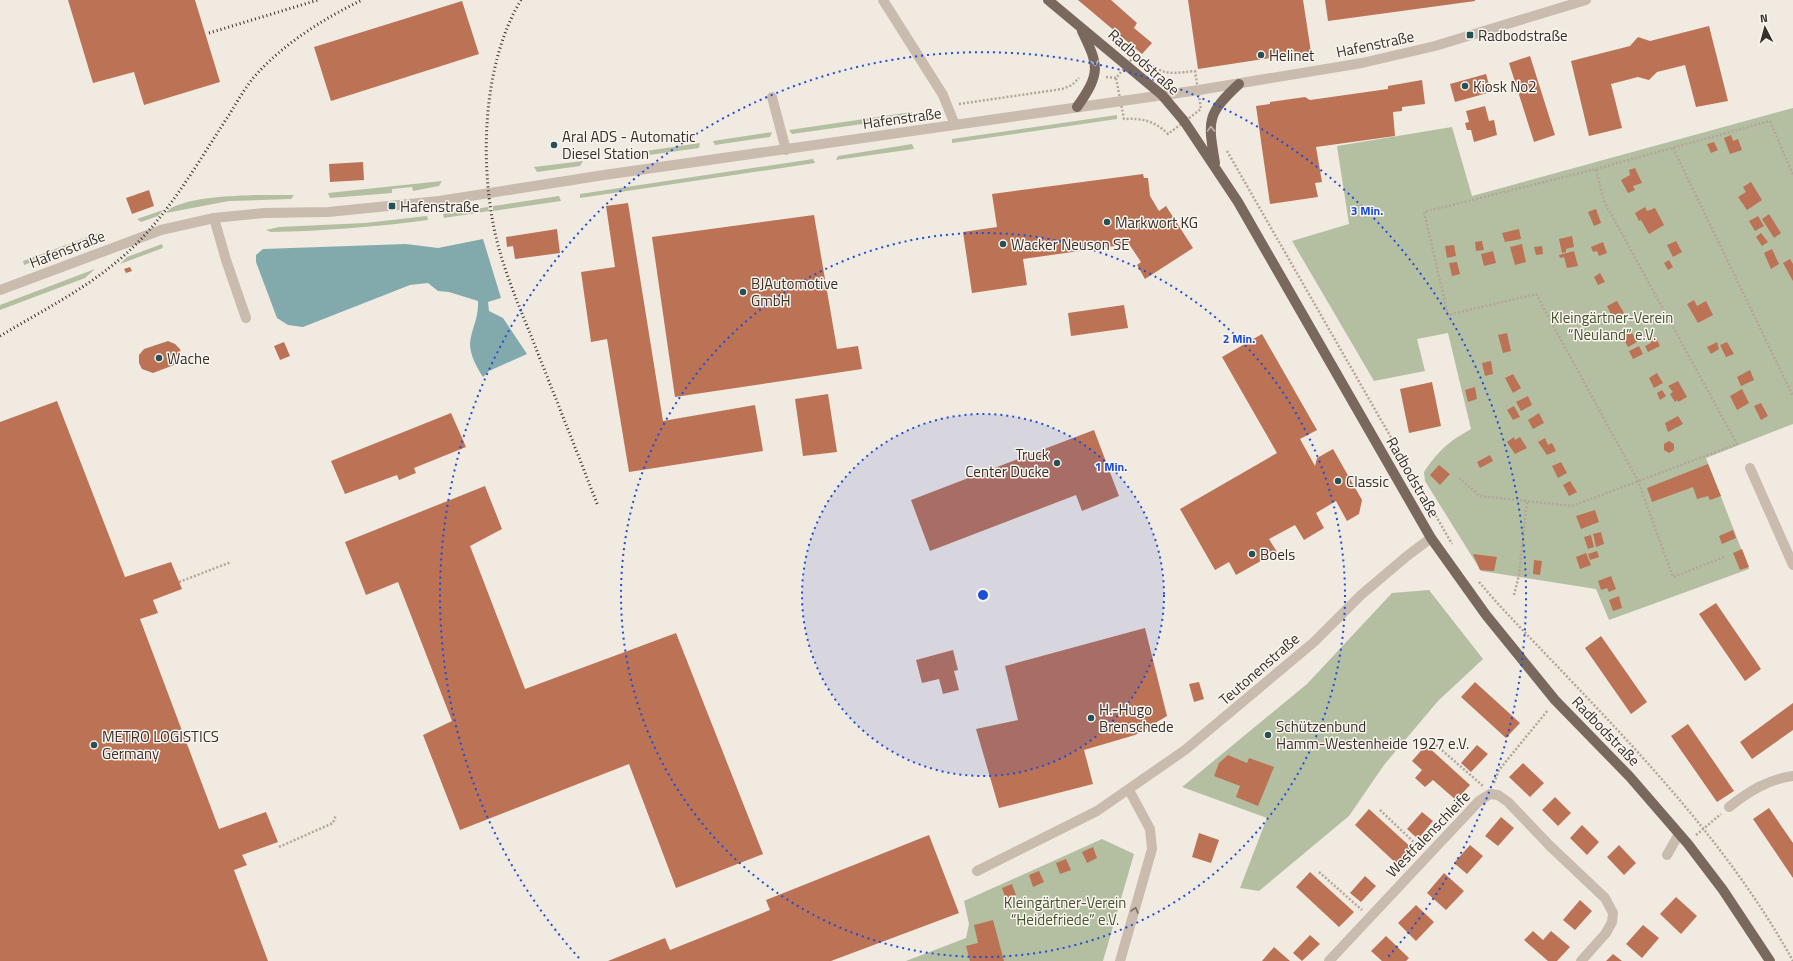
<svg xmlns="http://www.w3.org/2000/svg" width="1793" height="961" viewBox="0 0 1793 961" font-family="'Titillium Web',sans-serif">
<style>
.green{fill:#b4bfa2}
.water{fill:#82a9ac}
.building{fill:#bb7255}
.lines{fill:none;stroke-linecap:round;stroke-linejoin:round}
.path{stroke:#b4a598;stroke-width:2.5;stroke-dasharray:2 2;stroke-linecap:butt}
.minor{stroke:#c9bbae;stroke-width:10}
.major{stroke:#78685e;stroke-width:10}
.rail{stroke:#38302b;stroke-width:3;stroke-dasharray:1 3;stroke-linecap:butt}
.oneway{stroke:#bfb5ad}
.oneway2{stroke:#796f66}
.ring{fill:none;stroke:#1d4ed8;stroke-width:2;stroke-dasharray:2 4}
.poi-dot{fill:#245156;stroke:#f9f4ed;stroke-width:1.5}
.labels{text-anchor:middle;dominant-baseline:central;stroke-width:3;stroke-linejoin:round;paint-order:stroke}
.poi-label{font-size:15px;fill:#38302b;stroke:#f9f4ed;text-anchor:start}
.street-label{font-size:15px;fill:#38302b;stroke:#f9f4ed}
.park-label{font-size:15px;fill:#465431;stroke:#f9f4ed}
.centre{fill:#1d4ed8;stroke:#f9f4ed;stroke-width:2}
.ring-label{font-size:12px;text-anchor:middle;font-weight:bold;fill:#1d4ed8;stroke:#f9f4ed;stroke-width:3;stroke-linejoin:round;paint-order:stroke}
</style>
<rect width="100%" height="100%" fill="#f1eae1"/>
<path class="green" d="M1793,108v316l-87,34 43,111 -140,51 -13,-31 -115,-18 -56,-90 -1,-9c15,-22 24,-30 47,-43l-23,-96 -31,6 8,32 -51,10 -82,-140 57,-17 -12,-78 115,-19 20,69z
M912,112v5l-120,17 -3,-4z
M1117,115v4l-165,24v-4z
M772,132l-2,5 -55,8 -2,-4z
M700,143l-1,5 -79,11 -8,-3z
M912,144l2,5 -78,11 2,-4z
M813,159l2,4 -235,35v-4z
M583,161l-3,5 -43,6 -3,-5z
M442,181l-3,5 -26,5 -1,-4 -20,2v4l-62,5 -2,-5z
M255,195h39l-3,4 -62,2 -63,12c2,-2 4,-5 7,-6 22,-10 57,-11 82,-12z
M559,196l2,5 -68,10v-5z
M488,207l1,4 -45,7 -1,-4z
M163,210l-5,6 -17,6 -4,-3z
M427,216l1,4c-53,7 -104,11 -157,12l-5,-2 13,-3 86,-4z
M101,232l-5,6 -72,27 -1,-4z
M162,244l1,4 -43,16 7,-7z
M95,269l-10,9 -85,32v-5z
M1429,590l54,69 -45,42 -54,64 -35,51 -90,75 -19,-3 27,-70 -85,-31 125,-103 85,-91z
M1102,839l32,15 -31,107h-197l60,-23 3,-14 -5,-23z"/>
<path class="water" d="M483,239l18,59 -13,4 1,9 14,7 24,36 -38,17 -6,6c-6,-9 -13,-22 -13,-33 1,-15 9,-25 8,-43l-29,-9 -11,-1 -10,-8 -18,2 -107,42 -15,-2 -11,-7 -21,-56v-7l7,-6 143,-5 32,4z"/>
<path class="building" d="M68,0h127l25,82 -76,23 -10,-33 -41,11z
M1078,0h33l26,23 -3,5 18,15 -10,11z
M1188,0h115l8,52 -113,17z
M1325,0h150v1l-147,20z
M462,1l17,53 -148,47 -17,-54z
M1709,26l19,75 -32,6 -11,-42 -28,7 -8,8 -11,-3 -27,7 11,44 -33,8 -18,-75 59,-15 8,-9 12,4z
M1530,56l25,79 -21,7 -25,-79z
M1486,74l5,18 -36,10 -5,-18z
M1422,80l3,24 -23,3v4l-9,1 2,24 -79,11 6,35 -7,1 3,14 -48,7 -14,-98 14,-2v-2l35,-5 5,3 78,-11v-3z
M1485,106l4,15 5,-1 3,15 -23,7 -3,-12h-4l-2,-7 4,-1 -3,-11z
M1731,135l2,6 5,-2 4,11 -12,4 -6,-16z
M1714,142l4,8 -7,3 -4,-9z
M363,162l1,18 -34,2 -1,-18z
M1635,168l7,15 -9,3 2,4 -7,3 -7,-13 9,-5 -1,-5z
M1143,174l1,4h4l2,18 9,15 7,-5 27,42 -48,31 -8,-14 4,-3 -12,-18 -106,15 4,26 -55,8 -9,-61 34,-5 -5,-33z
M1751,182l11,18 -15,10 -9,-13 8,-5 -3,-5z
M149,190l5,16 -22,8 -6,-16z
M628,203l35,218 92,-16 8,46 -134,21 -22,-133 -16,3 -10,-70 34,-5 -9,-61z
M1645,207l2,4 8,-3 9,17 -15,9 -8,-14 -2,1 -4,-8z
M1596,209l5,14 -7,3 -6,-14z
M1769,214l12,19 -7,5 -12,-19z
M814,215l23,134 21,-3 4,23 -187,28 -23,-160z
M1758,216l6,10 -9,5 -6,-10z
M557,229l3,24 -45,6 -2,-13 -6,1 -1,-10z
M1519,229l2,10 -16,3 -3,-9z
M1761,233l7,9 -6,4 -6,-9z
M1572,236l2,11 -8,2v3l-4,1 -3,-14z
M1482,241l2,9 -8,1 -1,-9z
M1676,241l6,11 -9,5 -6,-12z
M1603,242l4,11 -8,3 -2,-5 -4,1 -2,-5z
M1522,244l4,18 -11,3 -5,-18z
M1454,245l2,11 -9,2 -2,-12z
M1542,246l1,8 -7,1 -2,-8z
M1772,249l7,15 -8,5 -7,-16z
M1493,251l3,12 -12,3 -3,-12z
M1574,251l4,15 -11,2 -3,-11 -4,1 -1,-3z
M1790,259l3,5v17l-10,-18z
M1669,260l4,7 -5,3 -4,-7z
M1457,262l3,12 -8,2 -3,-13z
M130,267l2,4 -6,2 -2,-4z
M1600,273l5,9 -7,3 -4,-8z
M1694,300l3,6 9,-5 7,14 -15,8 -11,-19z
M1617,301l7,12 -11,5 -6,-12z
M1124,305l4,23 -57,8 -3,-23z
M1631,331l6,11 -9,5 -6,-11z
M1507,333l4,18 -8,2 -5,-18z
M1262,334l55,96 -17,9 15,27 2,-8 16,-9 29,51 -3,14 -12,7 -11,-20 -20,12 8,15 -20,12 -9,-15 -26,14 8,13 -41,23 -7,-13 -14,8 -35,-61 97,-56 -55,-96z
M1655,336l5,10 -12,6 -3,-6 6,-3 -2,-4z
M168,341l7,3 5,5 1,6 -2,6 -5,4 -21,8 -11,-4 -3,-6v-8l5,-6z
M284,342l6,14 -10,4 -6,-14z
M1717,342l2,7 -8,5 -4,-7z
M1727,342l7,12 -8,3 -6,-12z
M1639,346l4,8 -10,5 -4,-8z
M1491,361l2,13 -8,2 -3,-13z
M1750,370l4,10 -13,6 -4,-9z
M1657,373l6,10 -9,5 -5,-10z
M1513,374l8,14 -8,5 -8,-15z
M1678,381l9,16 -9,5 -1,-2 -2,2 -5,-8 3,-2 -5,-6z
M1432,382l9,44 -32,7 -9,-44z
M1475,387l2,12 -9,3 -3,-12z
M1742,389l7,14 -12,7 -7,-14z
M1662,390l4,6 -6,4 -3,-7z
M828,394l9,58 -34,4 -8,-57z
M1528,396l4,9 -11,6 -5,-9z
M57,401l68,176 46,-15 11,27 -29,11 5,13 -18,6 79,210 47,-17 12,30 -36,13 5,10 -13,5 34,91h-268v-539z
M1761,403l7,13 -7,4 -7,-14z
M1514,406l6,11 -7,3 -6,-10z
M451,413l15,34 -52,21 2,5 -17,7 -2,-5 -52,19 -14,-33z
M1539,413l5,10 -11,6 -5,-9z
M1678,416l5,8 -15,8 -3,-9z
M1094,430l25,66 -37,15 -6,-16 -146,56 -19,-51z
M1514,437l1,3 5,-3 7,11 -12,6 -8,-12z
M1545,438l3,7 4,-2 4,8 -9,4 -9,-13z
M1669,441l5,3v6l-5,3 -5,-3v-6z
M1490,455l3,6 -13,7 -3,-6z
M1561,462l6,11 -9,5 -6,-12z
M1708,464l13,32 -11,4 -2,-4 -11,3 -4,-12 -41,15 -5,-14z
M1439,465l11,9 -10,11 -10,-10z
M1570,481l7,11 -8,4 -6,-11z
M485,486l17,43 -32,17 55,143 151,-56 87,221 -87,34 -47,-124 -169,66 -37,-95 29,-14 -54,-139 -32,13 -21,-53z
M1595,510l4,12 -18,7 -5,-13z
M1733,530l3,8 -14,6 -3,-8z
M1601,532l3,12 -8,3 -3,-13z
M1591,535l3,12 -6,2 -4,-12z
M1742,549l7,18 -9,3 -7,-17z
M1597,551l2,6 -9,3 -2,-6z
M1586,553l5,12 -11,4 -4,-12z
M1473,554l24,3 -3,14 -14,-1z
M1534,560l8,1 -2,14 -7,-1z
M1611,576l5,13 -7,3 -2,-4 -6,2 -3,-9z
M1619,596l3,12 -9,3 -4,-11z
M1716,603l45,66 -16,12 -46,-67z
M1145,628l22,88 -32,19 -51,15 9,34 -94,24 -23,-79 42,-9 -13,-54z
M1601,636l46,66 -16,12 -46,-66z
M953,650l5,20 -4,1 5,19 -16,4 -4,-15 -17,4 -6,-23z
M1199,682l5,17 -10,3 -5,-18z
M1475,682l45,41 -14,15 -45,-41z
M1793,703v27l-41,29 -12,-17z
M1688,724l46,67 -17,11 -46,-66z
M1426,745l44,40 -14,15 -23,-20 -8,7 -10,-9 7,-8 -10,-9z
M1477,745l11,9 -17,18 -10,-9z
M1228,755l19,8 2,-5 25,9 -16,39 -22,-9 4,-11 -26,-10 5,-13z
M1523,763l21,20 -14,14 -21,-20z
M1555,797l16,16 -13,13 -16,-16z
M1769,808l24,35v35l-40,-59z
M1369,809l45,41 -15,16 -44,-41z
M1422,812l11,9 -15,18 -11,-10z
M1501,817l13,11 -16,18 -13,-10z
M1582,825l17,17 -12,13 -17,-17z
M1199,833l20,7 -8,23 -19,-6z
M929,835l30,78 -128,48h-223l57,-23 5,12 100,-40 -4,-10z
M1470,845l13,11 -16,18 -13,-11z
M1619,845l17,18 -12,12 -17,-18z
M1093,847l4,11 -10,5 -5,-11z
M1066,859l5,11 -11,4 -4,-11z
M1039,871l5,11 -11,5 -4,-12z
M1310,872l44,40 -15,15 -43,-40z
M1444,873l20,18 -18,19 -19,-17z
M1365,876l11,10 -15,16 -11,-9z
M1012,884l4,11 -10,4 -4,-11z
M1676,897l21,19 -16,18 -21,-20z
M1580,900l12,11 -17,19 -12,-10z
M1416,905l18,17 -18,19 -18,-18z
M993,920l11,41h-34l-4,-15 12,-3 -4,-18z
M1643,925l16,13 -17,20 -16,-14z
M1533,931l10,9 8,-9 19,16 -13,14h-9l-24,-21z
M1310,935l10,9 -18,17 -9,-8z
M1386,936l23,22 -3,3h-24l-11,-10z
M1274,947l16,14h-28z
M1613,954l9,7h-16z"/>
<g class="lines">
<path class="path" d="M1136,54c27,20 26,21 59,17l6,38 -33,25c-13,-13 -26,-16 -44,-15l-8,-41z
M1106,77l10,1
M959,104l103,-15 10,-4 7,-7
M1673,148l120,248
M1227,151l225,393
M1459,478l21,18 92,10 165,-62 -133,-243 -8,-32
M1724,557l-51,20 -35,-96 -102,-187 -88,21 -24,-103 172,-43 174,-48 23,54
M179,582l52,-20
M1479,582l20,23c105,112 219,220 294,356
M1514,595l5,-20 8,-74
M1436,745l47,41
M1494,783l5,-13 49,-60
M1380,810l40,38
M1696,835l25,-21
M279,847l54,-24 3,-8
M1319,872l43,38"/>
<path class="minor" d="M883,0l60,95 12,30
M772,97l14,53
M214,218l12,42 20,58
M0,290l161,-60 53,-12 50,-5 64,-1 111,-11 165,-26 595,-85 163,-27 73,-17 151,-46
M1750,468l43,97
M1729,807c19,-15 39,-28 64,-31
M1667,855l12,-21
M977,871l120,-60 88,-61 129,-108 47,-47 46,-39 24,-18
M1120,961l32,-112 -2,-20 -21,-39
M1329,961l150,-160 11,-7 8,1 10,7 42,44 55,52 8,15 -1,9 -6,11 -25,28"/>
<path class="major" d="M1048,0l114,95 22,26 54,81 193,336 55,77 69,85 75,77 58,67 35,46 47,71
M1077,107c24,-34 22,-41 5,-76
M1215,163c-7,-43 -9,-48 24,-79"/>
<path class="rail" d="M521,0c-37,61 -41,154 -28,223 8,43 26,82 42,123 21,53 42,106 63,160
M209,33l109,-33
M0,336c50,-30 104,-56 144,-100 33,-36 58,-80 85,-121 8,-13 16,-27 25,-38 29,-33 69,-58 108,-77"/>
</g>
<defs><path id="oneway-chevron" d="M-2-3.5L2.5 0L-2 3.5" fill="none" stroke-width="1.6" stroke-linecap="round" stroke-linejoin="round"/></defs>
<g class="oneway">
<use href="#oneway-chevron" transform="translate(1095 63) rotate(82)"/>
<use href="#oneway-chevron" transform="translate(1211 129) rotate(-90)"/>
</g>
<use class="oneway2" href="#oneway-chevron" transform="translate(1135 910) rotate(-74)"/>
<circle cx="983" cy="595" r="181" fill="#1d4ed8" fill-opacity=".12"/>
<g class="ring">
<circle cx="983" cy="595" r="181"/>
<circle cx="983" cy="595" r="362"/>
<path d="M579 958A543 543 0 1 1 1387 958"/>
</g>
<g class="poi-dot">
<rect x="1466" y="31" width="8" height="8" rx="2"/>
<circle cx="1261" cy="55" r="4"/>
<circle cx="1465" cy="86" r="4"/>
<circle cx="554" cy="145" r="4"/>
<rect x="388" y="202" width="8" height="8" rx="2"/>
<circle cx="1107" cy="222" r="4"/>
<circle cx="1003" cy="244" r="4"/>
<circle cx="743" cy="292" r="4"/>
<circle cx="159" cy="358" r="4"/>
<circle cx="1057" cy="463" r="4"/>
<circle cx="1338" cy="481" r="4"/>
<circle cx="1252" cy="554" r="4"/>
<circle cx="1091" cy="718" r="4"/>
<circle cx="1268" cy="735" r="4"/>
<circle cx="94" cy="745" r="4"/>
</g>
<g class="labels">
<g class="poi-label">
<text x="1478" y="35">Radbodstraße</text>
<text x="1269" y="55">Helinet</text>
<text x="1473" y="86">Kiosk No2</text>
<text x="562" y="136">Aral ADS - Automatic<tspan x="562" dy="17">Diesel Station</tspan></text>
<text x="400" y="206">Hafenstraße</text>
<text x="1115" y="222">Markwort KG</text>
<text x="1011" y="244">Wacker Neuson SE</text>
<text x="751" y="283">BJAutomotive<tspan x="751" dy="17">GmbH</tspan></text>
<text x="167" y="358">Wache</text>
<text x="1049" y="454" text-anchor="end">Truck<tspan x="1049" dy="17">Center Ducke</tspan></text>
<text x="1346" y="481">Classic</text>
<text x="1260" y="554">Boels</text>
<text x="1099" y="709">H.-Hugo<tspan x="1099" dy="17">Brenschede</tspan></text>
<text x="1276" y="726">Schützenbund<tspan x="1276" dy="17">Hamm-Westenheide 1927 e.V.</tspan></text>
<text x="102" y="736">METRO LOGISTICS<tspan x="102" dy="17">Germany</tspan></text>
</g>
<g class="street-label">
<text transform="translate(1375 44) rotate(-12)">Hafenstraße</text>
<text transform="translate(1144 62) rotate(42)">Radbodstraße</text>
<text transform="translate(902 118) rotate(-8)">Hafenstraße</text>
<text transform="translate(67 249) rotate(-21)">Hafenstraße</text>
<text transform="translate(1413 477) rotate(60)">Radbodstraße</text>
<text transform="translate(1259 669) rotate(-41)">Teutonenstraße</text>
<text transform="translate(1606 731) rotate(46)">Radbodstraße</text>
<text transform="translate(1428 834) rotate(-46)">Westfalenschleife</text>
</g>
<g class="park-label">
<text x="1612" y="317">Kleingärtner-Verein<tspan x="1612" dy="17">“Neuland” e.V.</tspan></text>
<text x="1065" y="902">Kleingärtner-Verein<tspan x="1065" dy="17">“Heidefriede” e.V.</tspan></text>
</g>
</g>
<circle cx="983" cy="595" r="6" class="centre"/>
<g class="ring-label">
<text x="1367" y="215">3 Min.</text>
<text x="1239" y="343">2 Min.</text>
<text x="1111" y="471">1 Min.</text>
</g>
<g transform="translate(1765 28) rotate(354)" stroke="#f9f4ed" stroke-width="3" paint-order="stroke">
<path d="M0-3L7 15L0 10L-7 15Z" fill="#38302b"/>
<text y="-6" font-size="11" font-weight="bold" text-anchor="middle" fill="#38302b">N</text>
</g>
</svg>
